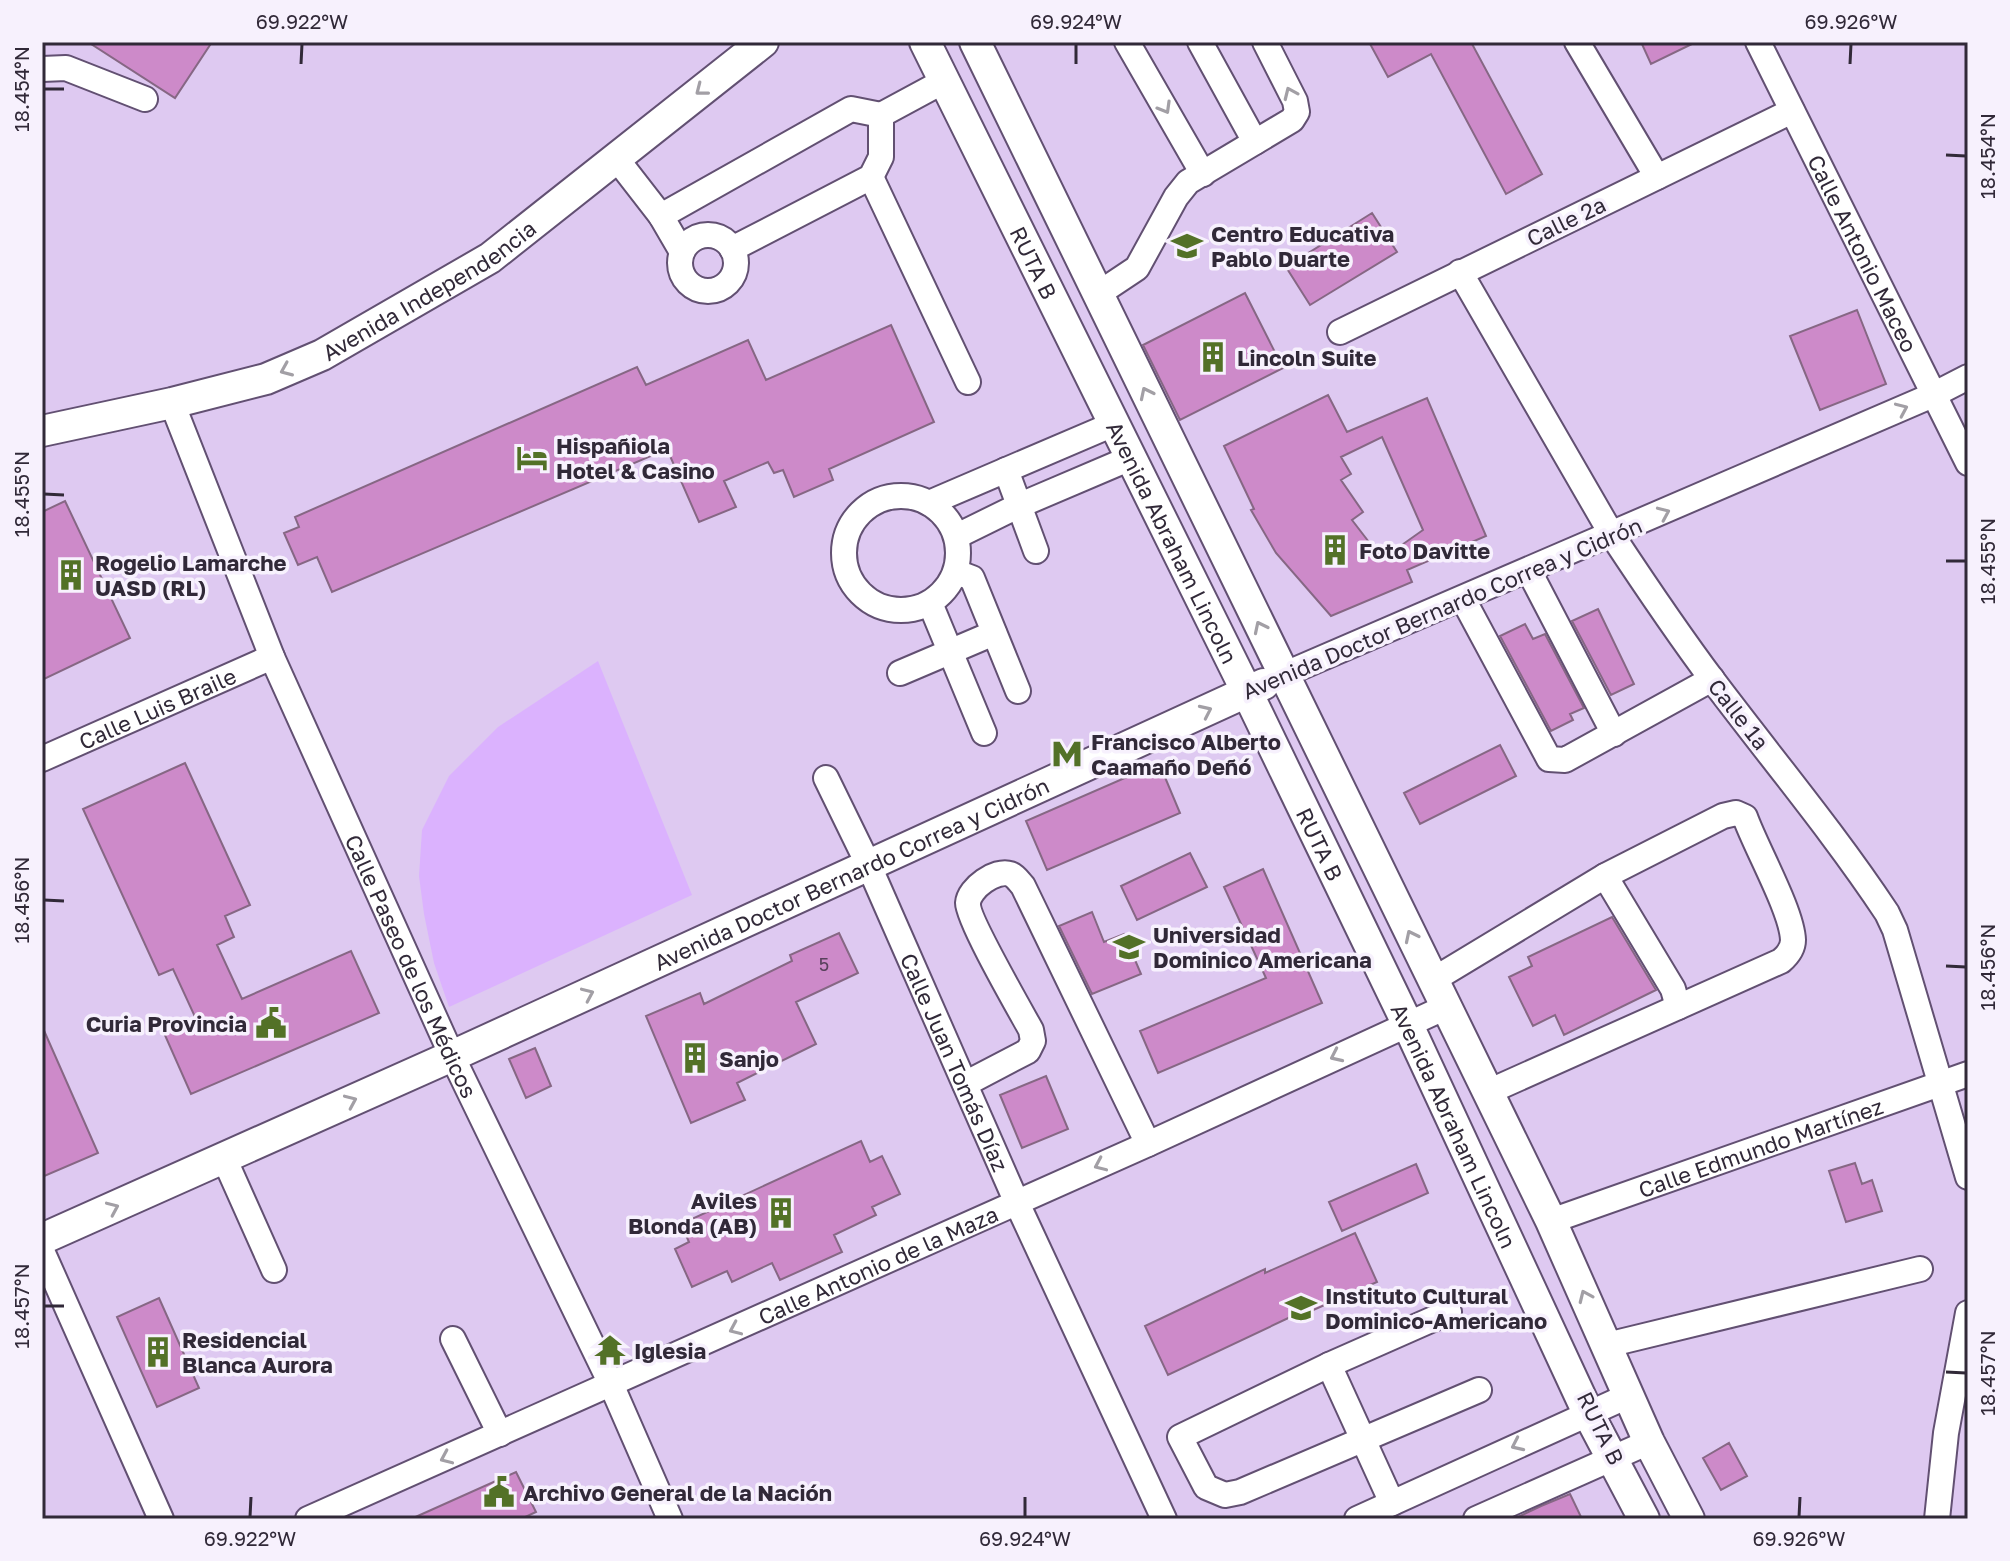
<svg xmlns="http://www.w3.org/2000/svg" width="2010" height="1561" viewBox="0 0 2010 1561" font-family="'Golos Text',sans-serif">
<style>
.green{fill:#dbb2fe}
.building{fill:#cd8ac9;stroke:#866784;stroke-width:2;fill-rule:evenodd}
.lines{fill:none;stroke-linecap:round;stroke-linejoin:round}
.minor-casing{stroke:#625072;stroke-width:28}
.major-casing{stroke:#625072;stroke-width:34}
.minor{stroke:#fff;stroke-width:24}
.major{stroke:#fff;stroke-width:30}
.oneway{stroke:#a29fa5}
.ticks{fill:none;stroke:#312938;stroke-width:3}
.labels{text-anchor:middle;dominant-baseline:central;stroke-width:7;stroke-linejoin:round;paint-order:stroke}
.number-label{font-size:18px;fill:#58415c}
.street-label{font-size:22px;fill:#312938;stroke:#f7f1fd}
.poi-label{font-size:22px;font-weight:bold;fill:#312938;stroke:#f7f1fd;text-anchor:start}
.neatline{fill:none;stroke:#312938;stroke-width:3}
.ticks-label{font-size:20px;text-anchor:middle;fill:#312938}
</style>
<rect width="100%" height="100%" fill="#dec9f1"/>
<path class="green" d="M598,661l94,234 -243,112 -15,-44 -10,-49 -5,-38 3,-46 27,-54 49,-49z"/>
<path class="building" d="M88,42h124l-37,56z
M1369,42h102l71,132 -36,20 -75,-140 -43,23z
M1641,42h55l-45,22z
M1372,213l25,39 -87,53 -24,-38z
M1245,293l38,75 -103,52 -37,-75z
M1857,310l29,74 -66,26 -30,-74z
M891,325l43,97 -105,47 4,11 -39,17 -11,-27 -9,3 -6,-11 -44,19 12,26 -37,15 -32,-73 -335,143 -15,-35 -19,8 -14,-32 15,-6 -4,-10 342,-150 9,18 102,-45 18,40z
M1328,395l19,37 80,-34 59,138 -79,34 5,12 -81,34 -55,-63 -25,-43 3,-1 -30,-63zM1382,437l41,93 -41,29 -30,-39 11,-8 -22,-32 10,-6 -10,-17z
M65,501l65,137 -88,42v-168z
M1598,609l36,75 -23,11 -39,-74z
M1525,624l8,15 12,-5 39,74 -14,6 3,6 -22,11 -51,-95z
M1500,745l16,31 -96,48 -16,-31z
M185,763l65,142 -25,11 9,21 -17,8 25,54 109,-48 28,62 -188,81 -27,-61 32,-14 -23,-50 -14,6 -76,-166z
M1159,763l21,50 -133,57 -21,-49z
M1190,853l17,34 -70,33 -16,-34z
M1263,869l59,134 -164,70 -18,-42 126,-53 -42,-91z
M1092,912l12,30 20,-8 17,40 -49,20 -33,-68z
M1612,917l44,73 -92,45 -9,-20 -22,11 -24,-49 23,-11 -4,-9z
M839,933l19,40 -62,29 20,42 -79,39 8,17 -54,23 -45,-107 54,-23 4,11 88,-43 -2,-6z
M42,1026l56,127 -56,24z
M535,1048l16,38 -25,12 -17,-39z
M1046,1076l22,53 -46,19 -22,-53z
M861,1141l9,21 12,-6 18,38 -28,13 4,8 -42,20 8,17 -62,28 -8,-17 -40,19 -5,-11 -35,16 -17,-38 14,-7 -8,-18z
M1855,1163l7,21 10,-4 10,31 -36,11 -17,-51z
M1416,1164l12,29 -86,38 -13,-29z
M1355,1233l22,49 -77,34 -1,-3 -131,62 -23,-49 120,-57v4z
M159,1298l40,90 -42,19 -40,-90z
M1729,1443l18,33 -26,14 -18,-32z
M516,1472l20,40 -15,7h-110z
M1570,1494l12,25h-68l27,-13z"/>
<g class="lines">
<defs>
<g id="minor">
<path d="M1127,42l76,132"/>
<path d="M1200,42l55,100"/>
<path d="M1577,42l80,135"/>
<path id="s1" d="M1758,42l210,421"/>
<path d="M42,69l24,-1 79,31"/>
<path d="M616,158l45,58 21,36"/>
<path d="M871,177l97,205"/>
<path d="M661,216l190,-107 30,6"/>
<circle cx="708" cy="263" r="28"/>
<path d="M732,249l139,-72 10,-20v-42l63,-34"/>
<path d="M1460,272l152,263c33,50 66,99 102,147 58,77 120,151 173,231l8,17 73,247"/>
<path d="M1098,294l39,-26 39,-71 12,-15 104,-62 5,-8 -2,-11 -30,-59"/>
<path d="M1340,332l452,-221"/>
<path id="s2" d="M172,403l100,254 180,399 159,328 59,135"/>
<path d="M1006,470l30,81"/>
<circle cx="901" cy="553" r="57"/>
<path d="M929,503l187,-80"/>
<path d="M957,536l61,-30 115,-49"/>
<path d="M1529,571l85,163"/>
<path d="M956,572l16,6 46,113"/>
<path d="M1463,599l86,160 16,1 147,-81"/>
<path d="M930,603l54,130"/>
<path d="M900,673l94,-40"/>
<path d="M1283,675l650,-280 35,-18"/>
<path id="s3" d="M42,759l230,-102"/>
<path id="s4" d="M826,778l43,88 148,337 147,316"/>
<path d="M1605,876l68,113 5,18"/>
<path d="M1433,980l172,-104 118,-60 13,-3 9,4c11,31 47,94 48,123 0,9 -5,15 -12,21l-293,131"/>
<path d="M965,1084l63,-33 5,-10 -2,-11c-11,-20 -64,-112 -63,-127 1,-15 28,-34 42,-29 6,2 9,8 13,12l125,258"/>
<path d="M224,1158l50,112"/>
<path id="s5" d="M1551,1221l417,-147"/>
<path d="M42,1251l119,268"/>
<path d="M1449,1312l-120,53 -149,72 26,50 19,8 15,-3 239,-102"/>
<path d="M453,1339l47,95"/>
<path d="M1607,1345l313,-76"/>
<path d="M1329,1365l63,138"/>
<path id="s6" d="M308,1519l840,-375 298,-137"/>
<path d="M1357,1519l273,-124"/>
<path d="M1476,1519l173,-77"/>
<path d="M1937,1519l9,-86 22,-120"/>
</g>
<g id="major">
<path id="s7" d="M925,42l322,650 160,331 181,390 56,106"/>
<path d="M975,42l576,1179 98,221 40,77"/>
<path id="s8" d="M42,431l130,-28 94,-24 56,-24 168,-97 273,-216"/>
<path id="s9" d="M42,1239l410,-183 812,-372"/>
</g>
</defs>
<use href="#minor" class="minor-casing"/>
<use href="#major" class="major-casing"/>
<use href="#minor" class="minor"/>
<use href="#major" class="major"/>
</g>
<defs><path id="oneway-chevron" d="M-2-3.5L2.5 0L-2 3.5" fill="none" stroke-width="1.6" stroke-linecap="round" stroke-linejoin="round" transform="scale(2)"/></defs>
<g class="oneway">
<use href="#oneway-chevron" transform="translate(701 90) rotate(142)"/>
<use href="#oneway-chevron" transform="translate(1290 93) rotate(-114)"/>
<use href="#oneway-chevron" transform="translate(1165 108) rotate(60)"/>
<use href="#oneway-chevron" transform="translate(286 370) rotate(157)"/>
<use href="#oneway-chevron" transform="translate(1146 393) rotate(-116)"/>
<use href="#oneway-chevron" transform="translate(1902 409) rotate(-24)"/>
<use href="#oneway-chevron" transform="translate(1664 513) rotate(-24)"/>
<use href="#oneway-chevron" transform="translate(1260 627) rotate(-116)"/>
<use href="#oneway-chevron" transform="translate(1206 711) rotate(-25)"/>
<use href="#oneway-chevron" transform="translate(1411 936) rotate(-116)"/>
<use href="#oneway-chevron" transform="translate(588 994) rotate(-24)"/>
<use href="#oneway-chevron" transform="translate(1336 1056) rotate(155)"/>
<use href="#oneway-chevron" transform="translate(351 1101) rotate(-24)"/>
<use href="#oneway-chevron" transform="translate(1100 1165) rotate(156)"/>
<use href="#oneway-chevron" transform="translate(113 1208) rotate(-24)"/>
<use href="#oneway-chevron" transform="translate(1585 1296) rotate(-114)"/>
<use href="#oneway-chevron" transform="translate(735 1329) rotate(156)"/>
<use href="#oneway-chevron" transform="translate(1517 1445) rotate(155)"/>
<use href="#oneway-chevron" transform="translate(446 1458) rotate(156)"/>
</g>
<path class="ticks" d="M301,64l1,-20M1076,64v-20M1850,64l1,-20M44,89h20M1946,155l20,1M44,494l20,1M1946,561h20M44,900l20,1M1946,966l20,1M44,1306h20M1946,1372l20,1M250,1517l1,-20M1025,1517v-20M1799,1517l1,-20"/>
<defs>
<symbol id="school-bare" viewBox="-9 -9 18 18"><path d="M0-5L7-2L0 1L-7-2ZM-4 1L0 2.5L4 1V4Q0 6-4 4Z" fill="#537127" stroke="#f7f1fd" stroke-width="2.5" paint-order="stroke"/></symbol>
<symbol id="building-bare" viewBox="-9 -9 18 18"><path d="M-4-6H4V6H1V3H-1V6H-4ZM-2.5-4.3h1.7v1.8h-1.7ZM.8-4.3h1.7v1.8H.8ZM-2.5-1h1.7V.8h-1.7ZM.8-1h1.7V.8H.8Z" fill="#537127" stroke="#f7f1fd" stroke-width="2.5" paint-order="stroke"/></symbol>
<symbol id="hotel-bare" viewBox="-9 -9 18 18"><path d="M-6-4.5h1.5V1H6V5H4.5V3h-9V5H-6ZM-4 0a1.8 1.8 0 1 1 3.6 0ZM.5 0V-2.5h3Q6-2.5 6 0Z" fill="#537127" stroke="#f7f1fd" stroke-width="2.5" paint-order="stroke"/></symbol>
<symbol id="metro-bare" viewBox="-9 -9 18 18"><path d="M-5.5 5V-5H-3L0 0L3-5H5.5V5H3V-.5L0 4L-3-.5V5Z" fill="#537127" stroke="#f7f1fd" stroke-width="2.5" paint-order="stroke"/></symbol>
<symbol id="university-bare" viewBox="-9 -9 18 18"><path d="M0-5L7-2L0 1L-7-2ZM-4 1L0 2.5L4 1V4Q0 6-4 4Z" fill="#537127" stroke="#f7f1fd" stroke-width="2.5" paint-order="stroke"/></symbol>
<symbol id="civic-bare" viewBox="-9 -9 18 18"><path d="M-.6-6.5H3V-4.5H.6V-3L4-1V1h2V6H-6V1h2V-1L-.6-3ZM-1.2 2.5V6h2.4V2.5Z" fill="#537127" stroke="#f7f1fd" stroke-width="2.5" paint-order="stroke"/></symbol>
<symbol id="temple-bare" viewBox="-9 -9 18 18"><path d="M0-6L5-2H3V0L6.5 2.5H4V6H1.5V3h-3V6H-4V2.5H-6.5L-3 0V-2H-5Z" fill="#537127" stroke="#f7f1fd" stroke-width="2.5" paint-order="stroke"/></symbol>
</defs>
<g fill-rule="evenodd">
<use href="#school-bare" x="1165" y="224" width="44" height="44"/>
<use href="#building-bare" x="1191" y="335" width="44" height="44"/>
<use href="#hotel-bare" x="510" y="436" width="44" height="44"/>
<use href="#building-bare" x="1313" y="528" width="44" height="44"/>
<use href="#building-bare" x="49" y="553" width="44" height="44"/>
<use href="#metro-bare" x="1045" y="732" width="44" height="44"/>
<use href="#university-bare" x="1107" y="925" width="44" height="44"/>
<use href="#civic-bare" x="249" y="1001" width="44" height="44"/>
<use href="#building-bare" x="673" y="1036" width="44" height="44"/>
<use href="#building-bare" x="759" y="1191" width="44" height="44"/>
<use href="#school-bare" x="1279" y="1286" width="44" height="44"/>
<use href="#temple-bare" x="588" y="1328" width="44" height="44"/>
<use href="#building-bare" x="136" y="1330" width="44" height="44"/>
<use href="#civic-bare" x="477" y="1470" width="44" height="44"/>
</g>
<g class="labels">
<g class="number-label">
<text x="824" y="964">5</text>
</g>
<g class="street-label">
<text transform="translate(1566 221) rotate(-26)">Calle 2ª</text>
<text stroke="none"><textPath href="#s1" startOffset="236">Calle Antonio Maceo</textPath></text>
<text stroke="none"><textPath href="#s7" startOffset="246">RUTA B</textPath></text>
<text stroke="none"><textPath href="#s8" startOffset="416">Avenida Independencia</textPath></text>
<text stroke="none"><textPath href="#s7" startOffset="558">Avenida Abraham Lincoln</textPath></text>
<text transform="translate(1442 608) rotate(-23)">Avenida Doctor Bernardo Correa y Cidrón</text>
<text stroke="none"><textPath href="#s3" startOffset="126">Calle Luis Braile</textPath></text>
<text transform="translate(1739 714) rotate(52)">Calle 1ª</text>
<text stroke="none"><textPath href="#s7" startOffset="894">RUTA B</textPath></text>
<text stroke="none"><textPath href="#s9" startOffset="888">Avenida Doctor Bernardo Correa y Cidrón</textPath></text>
<text stroke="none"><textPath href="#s2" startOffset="612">Calle Paseo de los Médicos</textPath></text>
<text stroke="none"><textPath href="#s4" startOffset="312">Calle Juan Tomás Díaz</textPath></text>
<text stroke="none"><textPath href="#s7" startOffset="1206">Avenida Abraham Lincoln</textPath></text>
<text stroke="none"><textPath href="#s5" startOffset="222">Calle Edmundo Martínez</textPath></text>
<text stroke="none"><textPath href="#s6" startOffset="624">Calle Antonio de la Maza</textPath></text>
<text transform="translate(1601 1428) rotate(64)">RUTA B</text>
</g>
<g class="poi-label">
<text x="1211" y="233">Centro Educativa<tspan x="1211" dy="25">Pablo Duarte</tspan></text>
<text x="1237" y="357">Lincoln Suite</text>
<text x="556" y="445">Hispañiola<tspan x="556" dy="25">Hotel &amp; Casino</tspan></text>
<text x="1359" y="550">Foto Davitte</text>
<text x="95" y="562">Rogelio Lamarche<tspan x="95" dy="25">UASD (RL)</tspan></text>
<text x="1091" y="741">Francisco Alberto<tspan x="1091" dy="25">Caamaño Deñó</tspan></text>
<text x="1153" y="934">Universidad<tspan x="1153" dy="25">Dominico Americana</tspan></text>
<text x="247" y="1023" text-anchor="end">Curia Provincia</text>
<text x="719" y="1058">Sanjo</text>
<text x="757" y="1200" text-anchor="end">Aviles<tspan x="757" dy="25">Blonda (AB)</tspan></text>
<text x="1325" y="1295">Instituto Cultural<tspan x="1325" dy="25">Dominico-Americano</tspan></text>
<text x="182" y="1339">Residencial<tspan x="182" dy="25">Blanca Aurora</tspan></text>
<text x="634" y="1350">Iglesia</text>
<text x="523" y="1492">Archivo General de la Nación</text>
</g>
</g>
<rect width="2010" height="1561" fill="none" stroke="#f7f1fd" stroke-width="88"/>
<rect x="44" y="44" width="1922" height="1473" class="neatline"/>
<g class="ticks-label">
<text x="302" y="29">69.922°W</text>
<text x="1076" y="29">69.924°W</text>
<text x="1851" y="29">69.926°W</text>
<text transform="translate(22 89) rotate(-90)" y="7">18.454°N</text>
<text transform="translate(1988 156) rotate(-90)" y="7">18.454°N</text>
<text transform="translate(22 494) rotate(-90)" y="7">18.455°N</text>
<text transform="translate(1988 561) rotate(-90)" y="7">18.455°N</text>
<text transform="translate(22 900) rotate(-90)" y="7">18.456°N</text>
<text transform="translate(1988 967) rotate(-90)" y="7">18.456°N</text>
<text transform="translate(22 1306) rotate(-90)" y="7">18.457°N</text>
<text transform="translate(1988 1373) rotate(-90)" y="7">18.457°N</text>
<text x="250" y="1546">69.922°W</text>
<text x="1025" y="1546">69.924°W</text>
<text x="1799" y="1546">69.926°W</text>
</g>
</svg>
